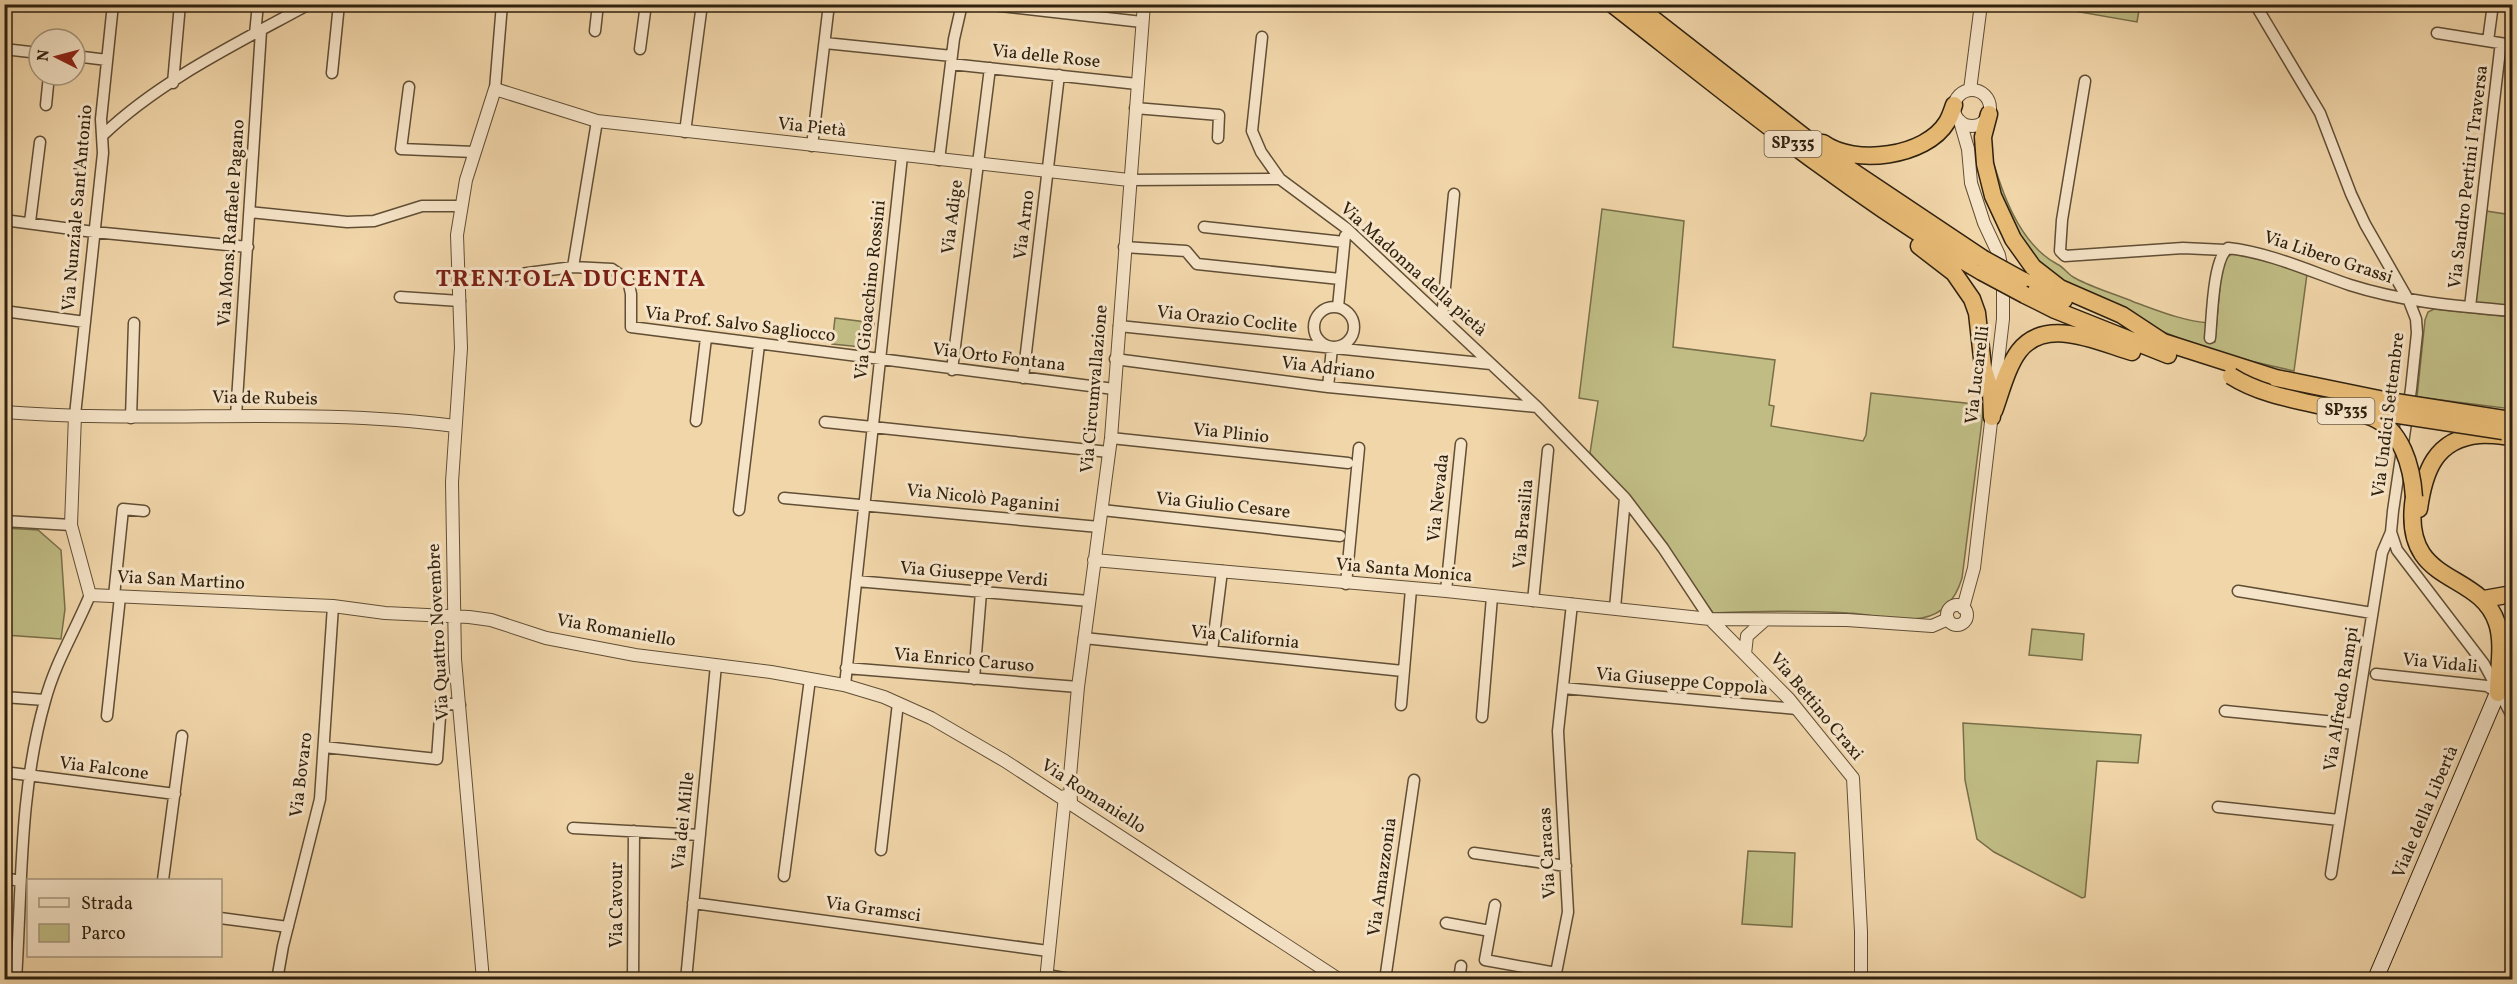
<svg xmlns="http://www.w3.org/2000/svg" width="2517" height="984" viewBox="0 0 2517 984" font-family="Vollkorn,serif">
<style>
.green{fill:#c0bc84;stroke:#786e49;stroke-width:1.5}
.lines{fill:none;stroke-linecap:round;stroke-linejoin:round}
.minor-casing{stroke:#604e35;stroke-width:13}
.tertiary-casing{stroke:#604e35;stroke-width:14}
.secondary-casing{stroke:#2f210e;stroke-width:17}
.trunk-casing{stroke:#2f210e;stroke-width:19}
.minor{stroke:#f6e4c8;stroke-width:10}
.tertiary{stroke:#f6e4c8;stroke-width:12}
.secondary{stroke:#f6e4c8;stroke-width:15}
.trunk{stroke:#e8bb75;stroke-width:16}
.trunk-bridge-casing{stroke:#2f210e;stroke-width:19;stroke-linecap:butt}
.trunk-bridge{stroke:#e8bb75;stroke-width:16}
.labels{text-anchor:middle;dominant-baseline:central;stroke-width:6;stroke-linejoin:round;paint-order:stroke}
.shield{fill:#f6e4c8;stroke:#6b5c46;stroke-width:1.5}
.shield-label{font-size:16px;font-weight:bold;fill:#2f210e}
.street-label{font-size:18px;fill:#2f210e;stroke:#f6e4c8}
.district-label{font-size:24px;font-weight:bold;letter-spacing:1.5px;fill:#7a1f14;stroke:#f6e4c8}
</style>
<rect width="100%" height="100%" fill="#f1d6aa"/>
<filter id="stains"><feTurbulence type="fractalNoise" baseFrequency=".00333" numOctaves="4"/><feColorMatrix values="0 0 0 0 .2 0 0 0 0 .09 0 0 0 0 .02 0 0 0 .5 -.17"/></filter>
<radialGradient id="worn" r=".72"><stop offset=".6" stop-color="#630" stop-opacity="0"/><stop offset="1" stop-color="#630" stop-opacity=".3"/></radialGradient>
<path class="green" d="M2069,5v-1l71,1 -3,17 -69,-12z
M1990,150c11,41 29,94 67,114 7,3 11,11 18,14 18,10 40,16 59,24 25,9 49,19 75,21l-2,18 8,1 7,-79c3,-4 6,-8 11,-9 20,-2 54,14 74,20l-13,97 -70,-16 -35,-13 -38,-15 -82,-39 -36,-28 -33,-58z
M1602,209l82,12 -11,126 102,13 -6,45 5,1 -3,20 92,15 3,-6 5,-42 113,12 -22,173c-6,20 -18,36 -40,40 -23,4 -51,-4 -74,-5 -45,-3 -90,-2 -135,0l-69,-98 -54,-62 8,-52 -19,-3z
M2486,211l26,4v54l-4,38 -33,-3z
M2434,309l78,8v92l-95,-12 8,-77 3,-8z
M835,318l39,5 -3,25 -39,-4z
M5,528l33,2 23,20 4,59 -4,30 -56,-4z
M2032,629l52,5 -2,26 -53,-5z
M1963,723l178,12 -3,28 -41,-2 -12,136 -3,1 -88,-46 -17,-13 -12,-59z
M1748,851l47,2 -3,74 -50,-3z"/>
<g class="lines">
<defs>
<path id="minor" d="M983,4l159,18
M2255,4l65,109 31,81 14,30 44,77 7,18 1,14 -6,56 -18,122 -2,21 6,18 87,114 28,52
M595,31l3,-27
M2437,33l75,12
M255,34l3,-30
M1262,37l-10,94 9,21 19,27
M2488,41l5,-37
M825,43l127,13
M4,49l35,4
M640,49l6,-45
M75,56l32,4
M951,64l186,20
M332,73l7,-69
M2085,81l-23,139 -2,31 5,5 118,-8 42,2
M173,83l7,-79
M409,87l-8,62 73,3
M495,89l7,-85
M46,105l3,-30
M1135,108l84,7 -1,23
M685,132l17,-128
M103,135c57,-55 137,-93 206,-131
M812,146l17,-142
M939,160l15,-121 8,-35
M1129,180l151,-1 66,49 191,179 88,91 38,50 47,71
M250,212l97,10 27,-1 48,-15h39
M4,220l90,12 154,15
M30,222l10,-80
M1204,227l140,15
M1124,247l62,4 11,13 143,15
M573,267l24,-146
M458,282l115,-15 39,2 16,11 3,14v33l483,62
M400,297l60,4
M1314 327a20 20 0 1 1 40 0a20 20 0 1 1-40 0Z
M1338,307l7,-71
M2470,307l30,-257
M4,311l81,11
M1442,318l12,-124
M1119,326l372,38
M2210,338c2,-21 3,-79 18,-90 43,5 81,23 122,37 53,17 107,21 162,26
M1115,359l213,28 209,20
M952,370l38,-302
M1023,378l36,-303
M1328,387l4,-39
M75,415l28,-262 -2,-34 12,-115
M236,416l25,-385
M131,418l3,-95
M696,421l10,-83
M825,422l284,30
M1111,438l237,25
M784,498l315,29
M739,510l20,-165
M1102,510l238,26
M4,521l67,4
M856,581l233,20
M1346,584l13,-136
M1446,591l15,-147
M2238,591l134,22
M114,596l9,-87 21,2
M1533,601l15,-151
M1615,608l10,-110
M1084,638l319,33
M1212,651l10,-80
M846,668l232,19
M2376,674l111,12 11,7
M974,679l7,-87
M845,685l57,-529
M1563,688l234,21
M4,697l41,3
M1401,705l10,-116
M2225,711l130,13
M107,716l13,-119
M1482,717l10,-120
M324,747l113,12 4,-56 19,2
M4,772l171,22
M2218,807l121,13
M573,828l127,7
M881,850l17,-147
M1474,853l92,13
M2331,874l51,-321 9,-21
M784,876l26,-197
M4,878l16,3
M163,880l19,-144
M693,903l355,48
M1495,905l-10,55 71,13 12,-61 -10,-181 14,-127
M220,918l68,9
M1446,923l44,8
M1047,975l28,5
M16,980c6,-94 3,-188 29,-279 10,-38 30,-70 45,-106
M277,980l6,-34 37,-147 13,-193
M633,980l1,-149
M686,980l30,-315
M1385,980l29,-200
M1459,980l2,-14"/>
<path id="tertiary" d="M1970,90l11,-86
M1954 108a18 18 0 1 1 36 0a18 18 0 1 1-36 0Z
M1960,121l8,28 3,34 13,40 15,32 4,21v43l-29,249 -11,40
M4,412c150,12 302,-6 451,14
M75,415l-4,110 19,70 243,11 52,7 84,4 22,3 55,18 89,17 136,17 73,13 40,12 47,21 74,43 335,219
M1094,560l352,31 264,28 137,1 85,6 16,-7
M1947 615a10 10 0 1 1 20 0a10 10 0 1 1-20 0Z
M1710,619l79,80 64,79 8,154v48
M1745,654l2,-18 18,-16
M1071,804l-1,-28 8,-89 33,-249 33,-434
M483,980l-28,-321 -3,-177 9,-134 -4,-113 9,-55 29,-91 102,32 532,59
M1046,980l19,-184"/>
<path id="secondary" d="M2375,980l137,-321"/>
<path id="trunk" d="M1612,4c120,94 238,192 370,268
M1634,4l191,149 157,105
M1989,114l-6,23 2,27 8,32 20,43 20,28 27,21 62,27 41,27
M1823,143c31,23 103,14 124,-21 3,-5 5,-11 7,-17
M1919,246l35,27 18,26 5,14 6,54 8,25 1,25
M2022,280l42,20
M2025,295l30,15 113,45
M2154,339l122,39
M1994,411c7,-19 13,-44 25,-60 27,-35 79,-9 113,1
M2414,497c-14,91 65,71 83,126 7,21 1,48 1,70
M2419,509c5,-37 16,-70 60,-74 11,-1 23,1 33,2
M2484,599l28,-5"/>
</defs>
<use href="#minor" class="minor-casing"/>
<use href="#tertiary" class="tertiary-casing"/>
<use href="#secondary" class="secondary-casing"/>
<use href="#trunk" class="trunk-casing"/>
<use href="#minor" class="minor"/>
<use href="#tertiary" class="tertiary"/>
<use href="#secondary" class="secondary"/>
<use href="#trunk" class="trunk"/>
<defs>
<path id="trunk-bridge" d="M1982,258l40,22
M1982,272l43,23
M2231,376c31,20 72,25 109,34 10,2 22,3 31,7 31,12 41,50 43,80
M2276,378l113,23 115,18
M2366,410l137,21"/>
</defs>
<use href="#trunk-bridge" class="trunk-bridge-casing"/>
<use href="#trunk-bridge" class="trunk-bridge"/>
</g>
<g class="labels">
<g class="shield">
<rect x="1764.5" y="131" width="57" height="26" rx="4.5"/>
<rect x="2317.5" y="398" width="57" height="26" rx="4.5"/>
</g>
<g class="shield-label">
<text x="1793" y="144">SP335</text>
<text x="2346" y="411">SP335</text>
</g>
<g class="street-label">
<text transform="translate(1046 57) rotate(6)">Via delle Rose</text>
<text transform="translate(812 128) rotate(6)">Via Pietà</text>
<text transform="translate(2469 177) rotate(-83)">Via Sandro Pertini I Traversa</text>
<text transform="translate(78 208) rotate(-85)">Via Nunziale Sant'Antonio</text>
<text transform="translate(953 217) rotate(-83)">Via Adige</text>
<text transform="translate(232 223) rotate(-86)">Via Mons. Raffaele Pagano</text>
<text transform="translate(1025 225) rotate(-83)">Via Arno</text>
<text transform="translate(2328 258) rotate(18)">Via Libero Grassi</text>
<text transform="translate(1413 270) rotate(42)">Via Madonna della pietà</text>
<text transform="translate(871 290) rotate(-84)">Via Gioacchino Rossini</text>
<text transform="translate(1227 320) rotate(6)">Via Orazio Coclite</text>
<text transform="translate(740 325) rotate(7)">Via Prof. Salvo Sagliocco</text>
<text transform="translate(999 358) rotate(7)">Via Orto Fontana</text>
<text transform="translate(1328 369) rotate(7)">Via Adriano</text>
<text transform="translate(1978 375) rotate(-83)">Via Lucarelli</text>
<text transform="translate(1095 389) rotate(-85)">Via Circumvallazione</text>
<text transform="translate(265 399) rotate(1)">Via de Rubeis</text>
<text transform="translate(2389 415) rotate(-83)">Via Undici Settembre</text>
<text transform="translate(1231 434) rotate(6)">Via Plinio</text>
<text transform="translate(1439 498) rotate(-84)">Via Nevada</text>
<text transform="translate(983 499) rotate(6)">Via Nicolò Paganini</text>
<text transform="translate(1223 506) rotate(6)">Via Giulio Cesare</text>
<text transform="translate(1524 524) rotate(-85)">Via Brasilia</text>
<text transform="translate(1404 571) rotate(5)">Via Santa Monica</text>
<text transform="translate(974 575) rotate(5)">Via Giuseppe Verdi</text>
<text transform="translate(181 581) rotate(3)">Via San Martino</text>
<text transform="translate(616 631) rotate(10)">Via Romaniello</text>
<text transform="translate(439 632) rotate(-93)">Via Quattro Novembre</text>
<text transform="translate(1245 638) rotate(6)">Via California</text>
<text transform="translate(964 661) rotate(5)">Via Enrico Caruso</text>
<text transform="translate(2440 664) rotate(6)">Via Vidali</text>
<text transform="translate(1682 682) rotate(5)">Via Giuseppe Coppola</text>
<text transform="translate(2342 699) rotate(-81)">Via Alfredo Rampi</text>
<text transform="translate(1816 707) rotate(50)">Via Bettino Craxi</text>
<text transform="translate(104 769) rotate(7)">Via Falcone</text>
<text transform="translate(302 775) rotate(-83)">Via Bovaro</text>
<text transform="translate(1093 797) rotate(33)">Via Romaniello</text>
<text transform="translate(2426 812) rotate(-67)">Viale della Libertà</text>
<text transform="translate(684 821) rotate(-84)">Via dei Mille</text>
<text transform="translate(1548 853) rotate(-93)">Via Caracas</text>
<text transform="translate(1383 877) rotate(-82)">Via Amazzonia</text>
<text transform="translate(617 905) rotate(-90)">Via Cavour</text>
<text transform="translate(873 910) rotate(8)">Via Gramsci</text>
</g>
<g class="district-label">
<text x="571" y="280">TRENTOLA DUCENTA</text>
</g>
</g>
<rect width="2517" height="984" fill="none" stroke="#f1d6aa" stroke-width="24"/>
<rect x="6" y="6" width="2505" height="972" fill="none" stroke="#2f210e" stroke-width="3"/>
<rect x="12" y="12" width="2493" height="960" fill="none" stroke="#2f210e" stroke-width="1.5"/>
<rect x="27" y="879" width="195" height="78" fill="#f6e4c8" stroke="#a6967e" stroke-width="1.5"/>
<rect x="39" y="898" width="30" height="9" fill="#f6e4c8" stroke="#a6967e" stroke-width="1.5"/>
<text x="81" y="909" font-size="18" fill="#2f210e">Strada</text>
<rect x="39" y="924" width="30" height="18" fill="#c0bc84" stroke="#a6967e" stroke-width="1.5"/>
<text x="81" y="939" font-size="18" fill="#2f210e">Parco</text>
<g transform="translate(57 57) rotate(276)"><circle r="28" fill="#f6e4c8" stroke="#a6967e" stroke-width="1.5"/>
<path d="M0-4.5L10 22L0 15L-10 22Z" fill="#8f2418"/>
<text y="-9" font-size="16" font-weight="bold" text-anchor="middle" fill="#2f210e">N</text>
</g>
<rect width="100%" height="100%" filter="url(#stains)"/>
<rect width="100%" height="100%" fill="url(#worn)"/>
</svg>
